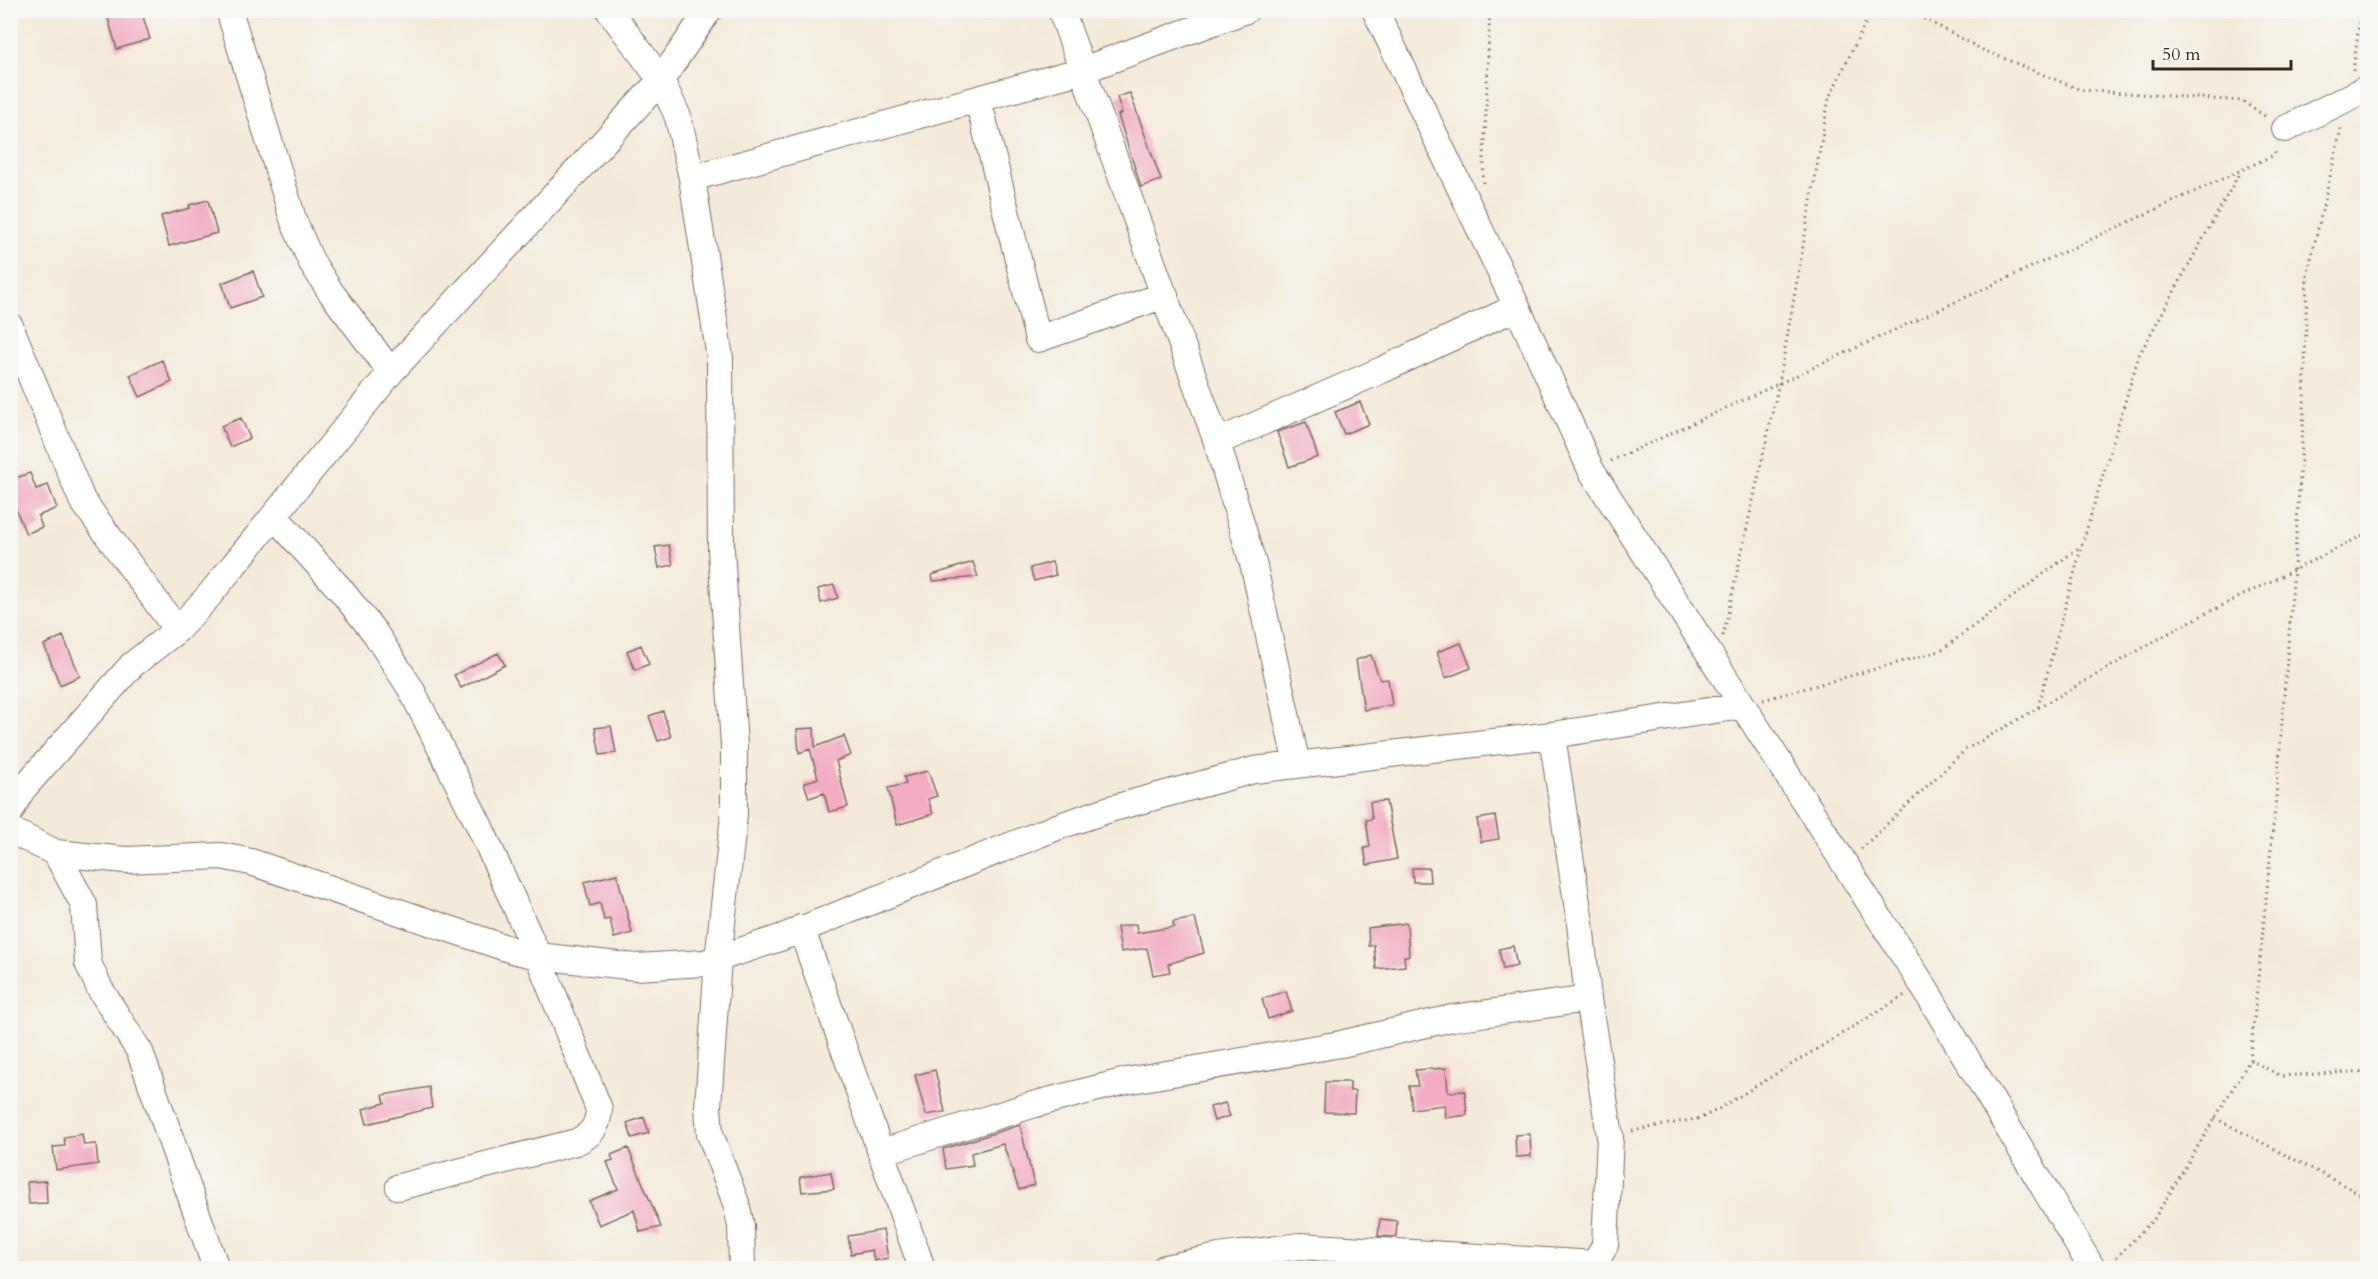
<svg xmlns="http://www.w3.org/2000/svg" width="2378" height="1279" viewBox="0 0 2378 1279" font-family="Cardo,serif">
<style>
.building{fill:#f2acc3}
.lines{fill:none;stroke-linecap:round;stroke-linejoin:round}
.minor-casing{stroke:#7c6d5f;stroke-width:28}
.path{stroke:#7c6d5f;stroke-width:3;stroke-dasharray:1.5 4.5;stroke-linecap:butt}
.minor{stroke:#fff;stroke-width:26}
</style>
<rect width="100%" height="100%" fill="#f6f6f2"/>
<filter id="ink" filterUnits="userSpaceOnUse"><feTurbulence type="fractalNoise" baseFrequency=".0167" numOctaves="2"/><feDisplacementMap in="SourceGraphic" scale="12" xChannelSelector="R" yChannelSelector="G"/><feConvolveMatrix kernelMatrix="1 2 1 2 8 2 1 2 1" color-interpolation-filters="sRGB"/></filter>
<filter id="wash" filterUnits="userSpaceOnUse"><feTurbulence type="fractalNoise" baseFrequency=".008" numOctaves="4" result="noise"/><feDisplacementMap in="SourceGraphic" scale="24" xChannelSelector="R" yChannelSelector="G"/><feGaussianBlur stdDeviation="1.35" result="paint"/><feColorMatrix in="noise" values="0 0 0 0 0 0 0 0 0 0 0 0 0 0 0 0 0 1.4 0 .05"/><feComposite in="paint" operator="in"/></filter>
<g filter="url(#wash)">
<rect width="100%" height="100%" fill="#f4ead9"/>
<g id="blocks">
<path class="building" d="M122,10h19l9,29 -33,10 -10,-34z
M1130,93l31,87 -20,7 -23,-72 4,-2 -5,-16z
M208,200l9,33 -48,13 -8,-30 29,-8 -1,-3z
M253,271l9,26 -32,11 -8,-25z
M162,360l10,22 -32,15 -10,-22z
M1360,402l9,22 -25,10 -9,-22z
M241,418l9,20 -20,9 -9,-21z
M1306,422l12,35 -29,10 -12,-35z
M30,473l6,16 12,-4 9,23 -19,8 4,11 -16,7 -16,-39v-15z
M669,545l4,20 -14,3 -4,-21z
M973,562l5,15 -45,4 -1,-6z
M1052,562l4,13 -22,6 -4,-13z
M834,585l4,13 -17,5 -3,-14z
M63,636l17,40 -20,9 -16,-40z
M1461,643l10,25 -25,10 -9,-26z
M641,645l8,19 -14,6 -8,-19z
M498,653l7,12 -44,23 -7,-13z
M1371,655l9,25 8,-1 4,26 -28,5 -8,-50z
M663,711l8,26 -13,4 -9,-25z
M611,726l5,27 -16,2 -5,-27z
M814,728l1,19 29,-11 7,19 -15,6 12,46 -19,5 -5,-19 -15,5 -5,-15 14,-5 -8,-29 -11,4 -2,-24z
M928,771l9,25 -9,3 5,15 -36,11 -9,-37 18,-4 -2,-7z
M1386,801l11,58 -30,6 -3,-17 6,-1 -4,-27 6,-1 -2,-17z
M1495,816l4,23 -18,3 -4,-23z
M1412,868h17l1,14h-17z
M617,874l15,59 -18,5 -4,-19 -6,1 -4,-17 -10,3 -6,-24z
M1195,918l9,35 -36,11 2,8 -17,3 -6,-27 -26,4 -4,-25 19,-3 1,9 37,-6 -1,-5z
M1407,923l2,33h-5l1,10 -29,3 -2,-24 -5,1 -1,-18z
M1513,946l4,20 -14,3 -4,-20z
M1286,991l6,20 -24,8 -6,-20z
M1446,1068l2,24 17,-1 2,24 -21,3 -1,-13 -33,4 -3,-23h9l-3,-16z
M935,1070l10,42 -19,3 -11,-40z
M1325,1082h25v9h5l-1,22 -30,-1z
M429,1087l3,21 -65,16 -4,-15 22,-6 -2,-8z
M1225,1103l5,13 -16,5 -4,-14z
M644,1117l5,16 -17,5 -5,-15z
M1020,1125l14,60 -15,5 -16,-46 -32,9 2,12 -27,4 -3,-20z
M82,1134l2,11 12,-1 2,20 -42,6 -3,-23 12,-1 -1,-9z
M1530,1134l1,22 -15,1 -1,-22z
M628,1148l33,79 -21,5 -6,-22 -35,15 -10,-24 29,-12 -11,-27 6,-2 -2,-5z
M831,1172l3,17 -32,3 -2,-15z
M46,1181l1,22 -18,1 -2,-22z
M1380,1219l17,2 -1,16 -18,-1z
M883,1230l5,28 -14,3 -2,-11 -21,4 -3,-18z"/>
</g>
</g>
<g filter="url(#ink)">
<use href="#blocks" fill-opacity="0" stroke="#7c6d5f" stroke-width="1.5"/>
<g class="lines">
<defs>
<path id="minor" d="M229,10l65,212 17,39 19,30 61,81
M609,10l52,70 17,37 14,61 28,180 1,192 13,195v70l-16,144 -10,148 2,27 26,69 5,23 1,42
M1061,10l156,432 37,125 43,198
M1375,10l142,297 74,163 331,514 170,284
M978,99l60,240 127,-44
M2285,129l83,-41
M692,178l391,-108 163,-60
M10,326l72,174 95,130
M1217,442l165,-72 135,-63
M275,517l65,72 35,44 36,56 68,136 59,131 61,153c-1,17 -7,26 -23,33l-177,45
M1552,735l28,188 8,76 22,137 -5,109 -10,19 1,4
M10,812l12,-22 110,-125 45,-35 30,-32 184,-226 270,-292 48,-70
M10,830l46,23 69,7 96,-4 30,6 261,88 26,6 98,11 68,-4 76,-25 277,-111 53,-18 144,-39 298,-35 189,-29
M56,853l28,52 4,58 12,26 40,63 76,216
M801,928l121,340
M882,1152l150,-47 94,-24 215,-37 111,-26 136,-19
M1165,1268l54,-11 80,-11 296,18"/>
</defs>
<use href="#minor" class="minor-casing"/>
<path class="path" d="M1908,10l75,40 98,40 161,11 26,17
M2353,71l8,-61
M1483,183l7,-173
M1611,461l663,-306 3,-6
M1723,636l56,-253 50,-285 43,-88
M1763,700l177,-49 141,-105
M2038,707l44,-162 57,-190 101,-183
M1861,849l104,-99 218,-125 185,-92
M2250,1060l31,16 87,-5
M2215,1118l153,80
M1632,1131l69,-13 16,-8 188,-115
M2112,1262l42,-43 96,-159 26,-262 18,-228 10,-159 3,-135 35,-151"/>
<use href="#minor" class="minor"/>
</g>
</g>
<rect width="2378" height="1279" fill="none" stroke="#f6f6f2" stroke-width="36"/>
<path d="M2153 60v9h138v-9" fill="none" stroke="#3b2a1e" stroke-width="3"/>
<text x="2162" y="60" font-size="18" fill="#3b2a1e" stroke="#f6f6f2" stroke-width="4.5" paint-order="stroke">50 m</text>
</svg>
